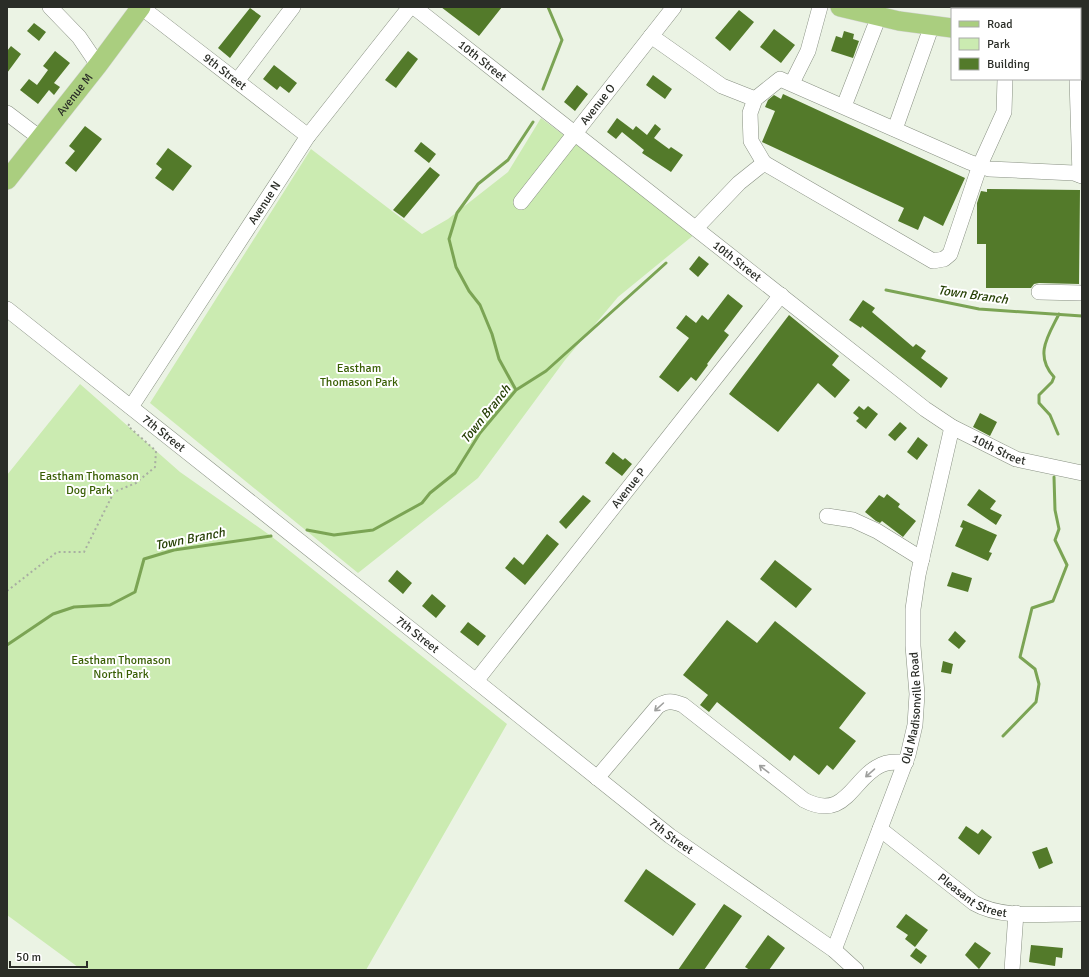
<svg xmlns="http://www.w3.org/2000/svg" width="1089" height="977" viewBox="0 0 1089 977" font-family="Signika,sans-serif">
<style>
.green{fill:#cbebb1}
.lines{fill:none;stroke-linecap:round;stroke-linejoin:round}
.stream{stroke:#7ba454;stroke-width:3}
.building{fill:#537a2a}
.minor-casing{stroke:#889082;stroke-width:16}
.major-casing{stroke:#d4d5d4;stroke-width:20}
.path{stroke:#a8aea2;stroke-width:2;stroke-dasharray:2 3;stroke-linecap:butt}
.minor{stroke:#fff;stroke-width:15}
.major{stroke:#aace7f;stroke-width:19}
.oneway{stroke:#9fa09e}
.labels{text-anchor:middle;dominant-baseline:central;stroke-width:4;stroke-linejoin:round;paint-order:stroke}
.street-label{font-size:12px;fill:#2a2d27;stroke:#fff}
.park-label{font-size:12px;fill:#395e04;stroke:#fff}
.water-label{font-size:13px;font-style:italic;fill:#264005;stroke:#fff}
</style>
<rect width="100%" height="100%" fill="#ebf3e4"/>
<path class="green" d="M541,118l154,116 -77,63 -53,63 -87,118 -120,95 -208,-170 161,-254 111,85 26,-15 60,-47z
M80,384l100,88 91,64 236,188 -141,246h-284l-75,-55v-440z"/>
<g class="lines">
<path class="stream" d="M543,89l19,-49 -14,-33
M886,290l93,19 103,7
M516,390l-17,-31 -7,-25 -12,-29 -11,-14 -13,-24 -7,-28 8,-26 21,-29 30,-24 25,-38
M1058,434l-8,-19 -11,-12v-8l13,-13 2,-5c-20,-22 -6,-41 5,-63
M307,530l27,5 39,-5 49,-27 8,-10 25,-20 25,-40 36,-43 30,-19 120,-108
M7,645l46,-31 21,-7 36,-2 25,-13 9,-33 30,-9 97,-14
M1003,736l33,-34 3,-18 -4,-15 -15,-12 12,-49 21,-7 14,-36 -12,-25 4,-11 -4,-19 -1,-33"/>
</g>
<path class="building" d="M441,7h61l-23,29z
M250,8l11,8 -31,42 -12,-10z
M739,10l15,12 -24,29 -15,-13z
M34,23l12,9 -7,9 -12,-10z
M774,29l21,16 -14,18 -21,-16z
M844,31l10,3 -1,5 6,2 -6,17 -22,-7 5,-15 6,2z
M11,46l10,8 -14,19v-22z
M55,51l15,12 -16,20 6,4 -6,8 -5,-5 -11,14 -18,-14 9,-11 8,6 11,-15 -5,-4z
M408,51l10,8 -22,29 -11,-8z
M274,65l23,18 -8,10 -9,-7 -3,4 -14,-11z
M653,75l19,14 -7,10 -19,-14z
M577,85l11,9 -13,17 -11,-9z
M783,94l182,84 -22,48 -19,-10 -6,14 -20,-9 6,-13 -142,-66 13,-31 -10,-4 3,-7 6,-5 7,4z
M617,118l16,12 3,-4 11,9 8,-11 6,5 -7,9 15,11 2,-2 12,8 -12,17 -29,-19 2,-3 -22,-18 -6,7 -9,-7z
M85,126l17,13 -26,33 -11,-9 10,-12 -6,-5z
M421,142l15,12 -7,9 -15,-12z
M168,148l24,18 -19,25 -18,-13 7,-9 -6,-5z
M430,167l10,8 -36,43 -11,-8z
M987,189l93,1 -1,94 -40,-1 -5,1 -3,4h-45v-44h-9v-41l4,-12 6,1z
M699,256l10,8 -11,13 -9,-8z
M728,294l15,12 -19,25 5,4 -22,29 1,1 -12,16 -5,-4 -13,15 -19,-15 30,-39 -13,-10 10,-13 10,8 6,-8 6,5z
M863,300l12,8 -3,4 41,35 3,-3 10,7 -5,7 27,20 -7,10 -79,-62 -1,2 -12,-8z
M789,315l50,41 -7,9 18,15 -15,18 -17,-15 -40,49 -49,-38z
M859,406l5,4 4,-4 10,8 -12,15 -10,-8 3,-3 -6,-5z
M980,413l17,9 -7,14 -17,-9z
M900,422l7,6 -12,13 -7,-6z
M918,437l10,8 -11,15 -10,-8z
M613,452l10,8 2,-2 7,6 -10,12 -17,-13z
M979,489l17,12 -6,8 12,6 -6,10 -29,-20z
M887,494l13,10 -2,3 18,14 -13,16 -21,-16 -2,2 -4,-2 -11,-9 14,-17 5,3z
M583,495l8,6 -25,28 -7,-7z
M963,520l34,15 -8,17 3,1 -4,8 -33,-15 8,-18 -3,-1z
M547,534l12,10 -34,41 -20,-17 9,-11 9,8z
M775,560l37,29 -16,19 -36,-29z
M397,570l15,13 -9,11 -15,-13z
M952,572l20,6 -4,14 -21,-6z
M432,594l14,12 -10,12 -14,-12z
M727,620l30,23 18,-22 91,72 -27,35 17,13 -23,29 -6,-5 -8,10 -25,-20 -4,6 -73,-59 -8,10 -9,-7 8,-10 -25,-20z
M468,622l18,14 -8,10 -18,-14z
M955,631l11,10 -7,8 -11,-9z
M943,661l10,3 -2,10 -10,-2z
M966,826l12,8 4,-5 10,8 -13,18 -21,-17z
M1047,847l6,16 -14,6 -7,-17z
M646,869l50,35 -23,32 -49,-35z
M724,904l18,12 -38,54h-26z
M906,914l22,16 -13,17 -10,-8 3,-4 -12,-8z
M768,935l17,13 -16,22h-19l-5,-3z
M975,942l16,11 -12,16 -14,-14z
M1031,945l32,3 -1,10 -6,-1 -1,9 -26,-4z
M916,948l11,8 -6,8 -11,-8z"/>
<g class="lines">
<defs>
<g id="minor">
<path d="M50,7l29,30 19,28"/>
<path id="s1" d="M141,7l167,129"/>
<path id="s2" d="M414,7l511,402 27,18 64,32 66,14"/>
<path d="M651,36l71,50 33,13"/>
<path d="M1077,79l3,96"/>
<path d="M237,81l56,-74"/>
<path d="M792,83l16,-32 12,-44"/>
<path d="M844,106l35,-90"/>
<path d="M7,113l33,25"/>
<path d="M895,129l37,-104"/>
<path d="M764,163l-13,-22 -1,-28 5,-14 25,-20 189,83 20,7 85,4 8,3"/>
<path id="s3" d="M521,202l153,-195"/>
<path d="M696,228l43,-45 25,-20 169,98 11,-2 6,-5 30,-89 24,-53 1,-33"/>
<path d="M1039,292l43,1"/>
<path id="s4" d="M7,309l469,372 194,155 164,114 22,20"/>
<path id="s5" d="M131,407l177,-271 102,-129"/>
<path d="M827,516l26,4 24,11 45,28"/>
<path id="s6" d="M476,681l305,-386"/>
<path d="M597,778l61,-72c9,-6 15,-5 25,-1l121,95c42,22 48,-22 77,-35 8,-4 16,-3 25,-3"/>
<path id="s7" d="M880,829l94,74c29,17 74,10 108,11"/>
<path id="s8" d="M834,950l74,-195 7,-30 2,-31 -4,-48v-37l5,-34 34,-148"/>
<path d="M1012,970l4,-57"/>
</g>
<g id="major">
<path d="M840,7l59,14 53,7"/>
<path d="M1080,27h2"/>
<path id="s9" d="M7,180l91,-115 43,-58"/>
</g>
</defs>
<use href="#minor" class="minor-casing"/>
<use href="#major" class="major-casing"/>
<path class="path" d="M7,591l50,-39h27l30,-60 22,-9 19,-16 1,-16 -28,-25 2,-3"/>
<use href="#minor" class="minor"/>
<use href="#major" class="major"/>
</g>
<defs><path id="oneway-shaft" d="M-6 0H5M1.5-3L5.5 0L1.5 3" fill="none" stroke-width="1.6" stroke-linecap="round" stroke-linejoin="round"/></defs>
<g class="oneway">
<use href="#oneway-shaft" transform="translate(659 707) rotate(138)"/>
<use href="#oneway-shaft" transform="translate(764 769) rotate(-142)"/>
<use href="#oneway-shaft" transform="translate(870 773) rotate(139)"/>
</g>
<g class="labels">
<g class="street-label">
<text stroke="none"><textPath href="#s2" startOffset="87">10th Street</textPath></text>
<text stroke="none"><textPath href="#s1" startOffset="106">9th Street</textPath></text>
<text stroke="none"><textPath href="#s9" startOffset="109">Avenue M</textPath></text>
<text stroke="none"><textPath href="#s3" startOffset="124">Avenue O</textPath></text>
<text stroke="none"><textPath href="#s5" startOffset="244">Avenue N</textPath></text>
<text stroke="none"><textPath href="#s2" startOffset="411">10th Street</textPath></text>
<text stroke="none"><textPath href="#s4" startOffset="200">7th Street</textPath></text>
<text stroke="none"><textPath href="#s2" startOffset="735">10th Street</textPath></text>
<text stroke="none"><textPath href="#s6" startOffset="246">Avenue P</textPath></text>
<text stroke="none"><textPath href="#s4" startOffset="524">7th Street</textPath></text>
<text stroke="none"><textPath href="#s8" startOffset="256">Old Madisonville Road</textPath></text>
<text stroke="none"><textPath href="#s4" startOffset="848">7th Street</textPath></text>
<text stroke="none"><textPath href="#s7" startOffset="115">Pleasant Street</textPath></text>
</g>
<g class="park-label">
<text x="359" y="368">Eastham<tspan x="359" dy="14">Thomason Park</tspan></text>
<text x="89" y="476">Eastham Thomason<tspan x="89" dy="14">Dog Park</tspan></text>
<text x="121" y="660">Eastham Thomason<tspan x="121" dy="14">North Park</tspan></text>
</g>
<g class="water-label">
<text transform="translate(973 295) rotate(8)">Town Branch</text>
<text transform="translate(486 414) rotate(-51)">Town Branch</text>
<text transform="translate(190 539) rotate(-11)">Town Branch</text>
</g>
</g>
<rect width="1089" height="977" fill="none" stroke="#2a2d27" stroke-width="16"/>
<rect x="951" y="8" width="130" height="72" fill="#ffffff" stroke="#aaaba9"/>
<rect x="959" y="21" width="20" height="6" fill="#aace7f" stroke="#aaaba9"/>
<text x="987" y="28" font-size="12" fill="#2a2d27">Road</text>
<rect x="959" y="38" width="20" height="12" fill="#cbebb1" stroke="#aaaba9"/>
<text x="987" y="48" font-size="12" fill="#2a2d27">Park</text>
<rect x="959" y="58" width="20" height="12" fill="#537a2a" stroke="#aaaba9"/>
<text x="987" y="68" font-size="12" fill="#2a2d27">Building</text>
<path d="M10 961v6h77v-6" fill="none" stroke="#2a2d27" stroke-width="2"/>
<text x="16" y="961" font-size="12" fill="#2a2d27" stroke="#ffffff" stroke-width="3" paint-order="stroke">50 m</text>
</svg>
